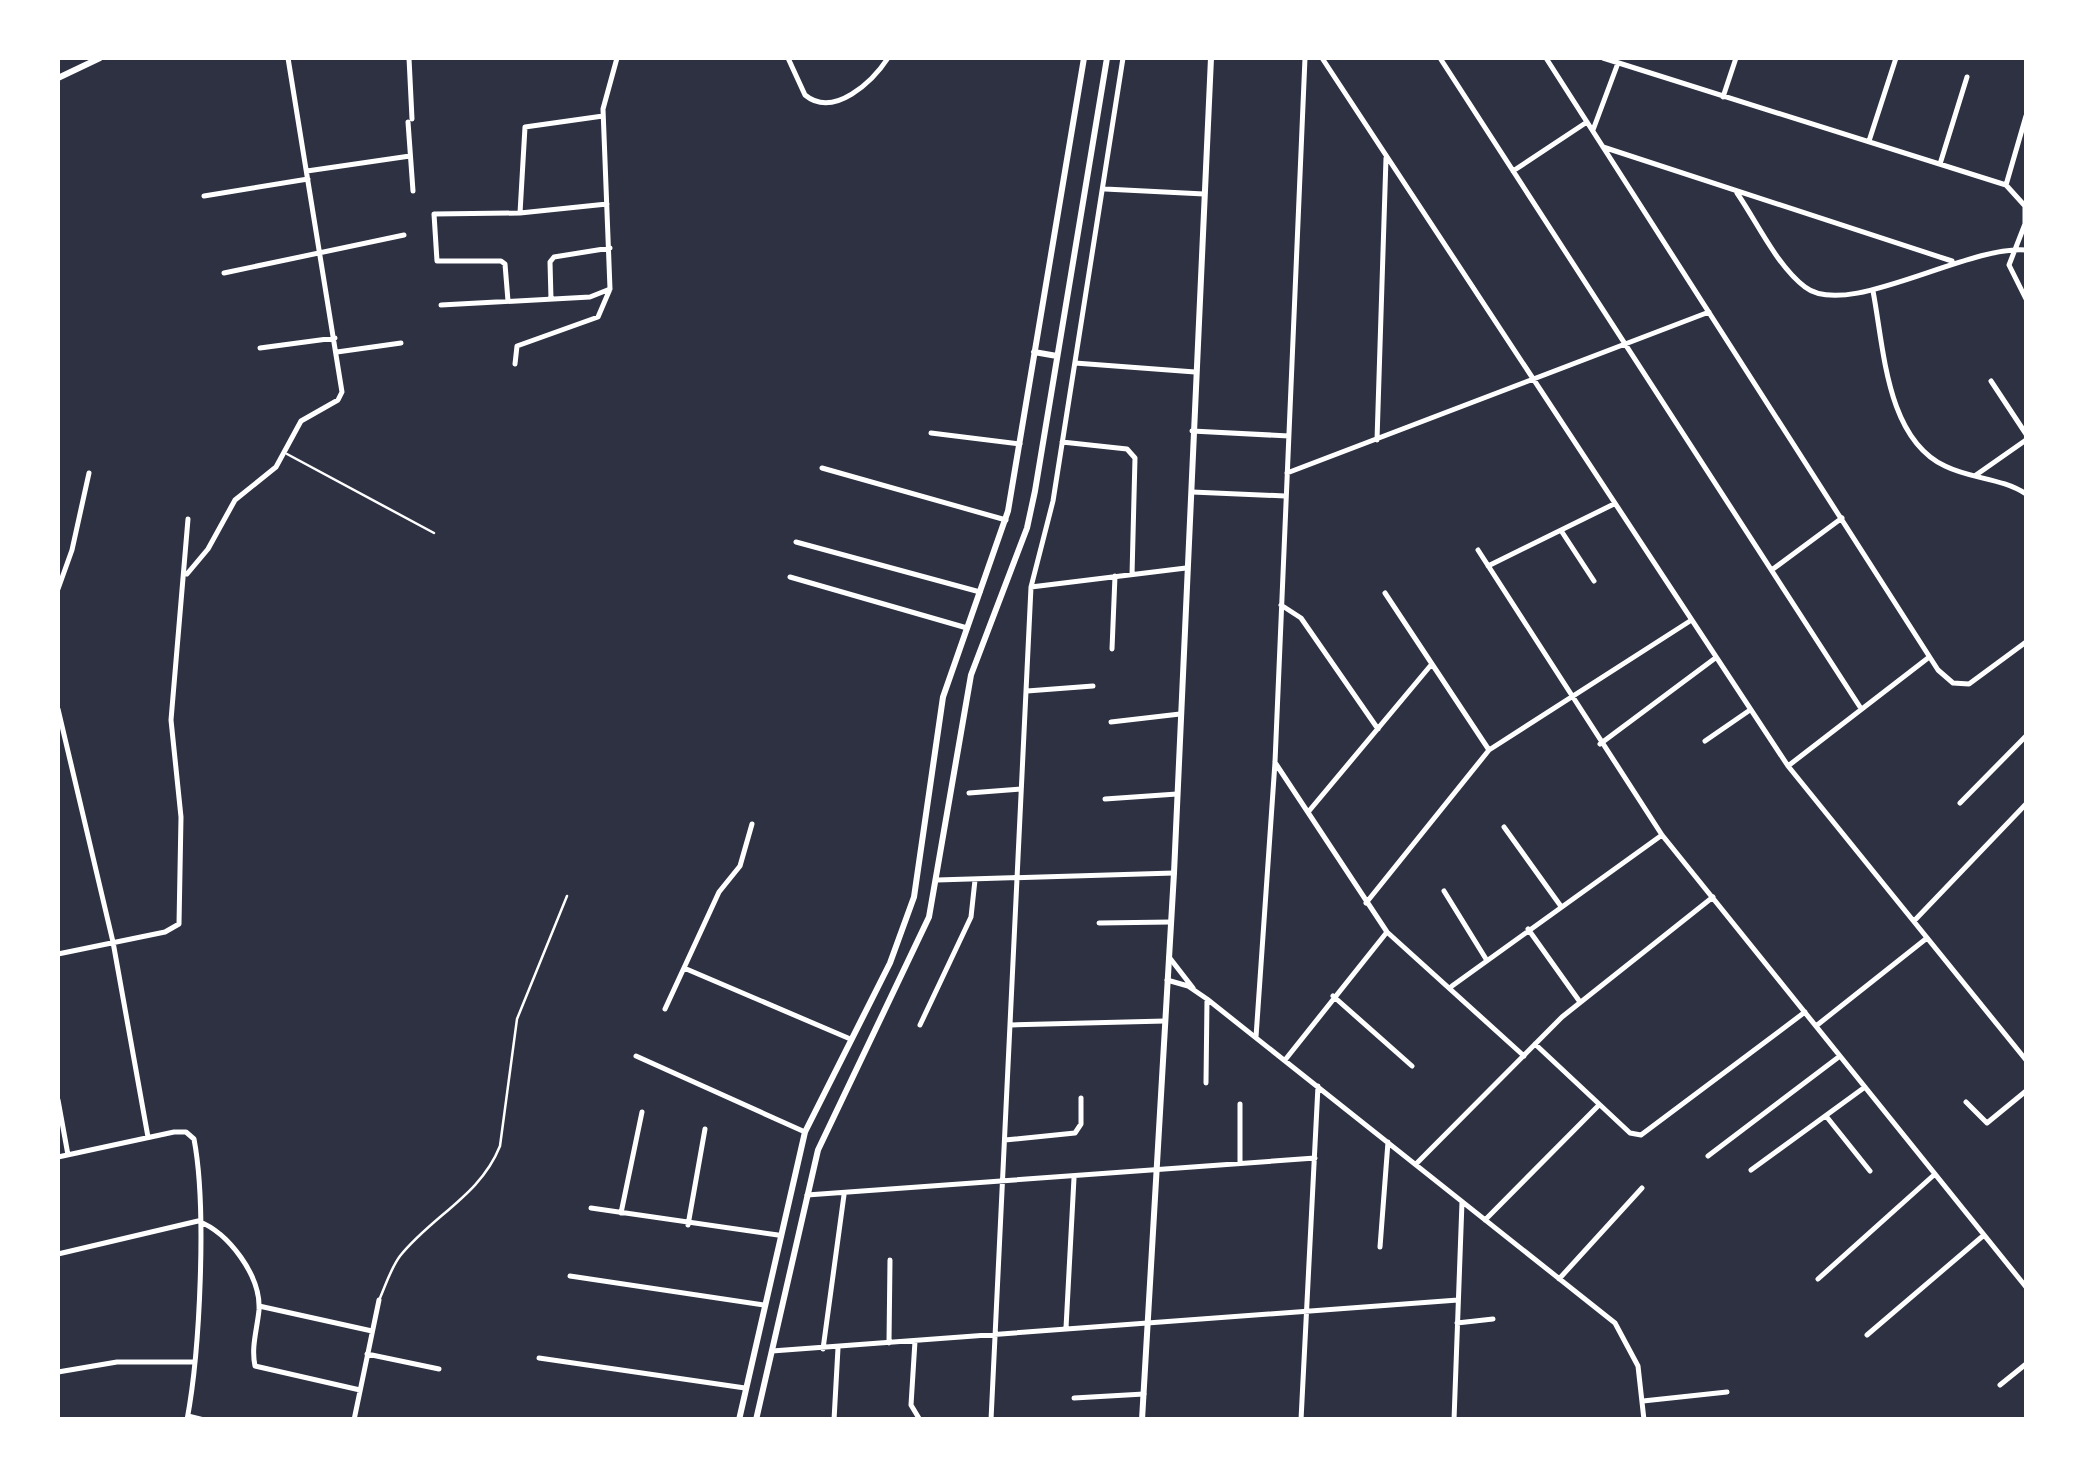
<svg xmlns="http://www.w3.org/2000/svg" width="2084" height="1477" viewBox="0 0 2084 1477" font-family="'Noto Serif',serif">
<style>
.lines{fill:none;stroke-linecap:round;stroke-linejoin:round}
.service{stroke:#fff;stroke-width:2.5}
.minor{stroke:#fff;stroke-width:5}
.tertiary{stroke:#fff;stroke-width:6}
.secondary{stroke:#fff;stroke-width:6}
</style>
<rect width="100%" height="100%" fill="#2d3142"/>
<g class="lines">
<path class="service" d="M287,454l147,79
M380,1298c6,-14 11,-30 20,-42 33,-41 80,-60 100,-110l17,-127 50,-123"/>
<path class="minor" d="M409,58l3,61
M788,58l17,37c29,24 68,-14 83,-37
M1322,58l466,708 238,294
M1440,58l420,649
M1546,58l392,612 15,13 16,1 57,-42
M1603,58l403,127 19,21v18l-16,41 17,34
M1723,97l13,-39
M408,122l5,69
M1593,130l25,-67
M1869,141l27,-83
M1603,147l349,114
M1940,164l27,-87
M307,171l103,-15
M1513,171l74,-49
M2006,185l20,-69
M1105,189l99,5
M1737,193c20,29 40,73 68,94 42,33 161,-42 221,-37
M204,196l104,-17
M520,213l5,-86 78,-11
M224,273l180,-38
M1873,291c11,57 13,147 72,175 26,13 57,12 81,28
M551,299l-1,-37 4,-5 56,-9
M508,301l-3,-37 -4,-3h-64l-3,-47 86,-1 87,-9
M441,305l149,-8 20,-8 -7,-180 14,-51
M260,348l75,-10
M337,352l64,-9
M1075,363l120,9
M515,364l2,-18 81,-29 12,-28
M1991,381l35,53
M1192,431l97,5
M931,433l89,11
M1377,440l9,-282
M1062,442l65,7 8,9 -3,117
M822,468l184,52
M1287,473l422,-161
M1976,475l50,-35
M1192,492l93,4
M1562,532l32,49
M796,542l184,50
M1478,550l184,285 364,452
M1488,566l126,-62
M1773,569l69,-51
M187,574l21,-25 27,-49 41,-33 25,-46 37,-21 4,-8 -54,-334
M790,577l177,51
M1031,587l155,-19
M58,589l14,-39 17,-77
M1385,593l104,157
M1281,605l20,13 77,111
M1112,649l3,-73
M1027,691l66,-5
M58,709l55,233 35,195
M1111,722l69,-8
M1705,741l45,-31
M1600,744l114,-85
M1276,764l111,168 137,124
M1788,766l140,-108
M969,793l51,-4
M1105,799l72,-5
M1960,803l66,-67
M1309,811l122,-146
M1504,827l56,78
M937,880l237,-7
M1444,891l42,68
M1366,903l123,-153 201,-129
M1914,921l112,-117
M1099,923l72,-1
M1528,929l52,73
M58,954l107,-22 14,-8 2,-107 -10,-97 17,-201
M1169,957l24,31
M684,968l164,70
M1167,980l21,6 19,13 408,324 23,43 6,54
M1452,986l210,-151
M1333,996l79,70
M665,1009l54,-117 21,-26 12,-42
M920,1025l51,-108 4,-37
M1011,1025l154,-4
M1816,1026l111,-88
M1256,1037l19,-275 30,-704
M1535,1044l95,89 11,2 164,-123
M636,1056l169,76
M1285,1060l102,-128
M1206,1083l1,-84
M58,1100l10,55
M1966,1102l21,21 39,-32
M1826,1116l44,55
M1005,1140l70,-7 6,-9v-26
M1708,1156l132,-100
M58,1157l116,-25h12l8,7c13,68 6,212 -7,281
M1240,1162v-58
M1416,1164l146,-147 151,-120
M1751,1170l114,-83
M807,1195l508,-37
M591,1208l187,27
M621,1213l21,-101
M1485,1220l114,-115
M688,1225l17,-96
M1380,1247l8,-105
M58,1254l140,-33c31,12 63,55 61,89 -2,20 -8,37 -4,56l105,24
M570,1276l194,29
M1559,1279l83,-91
M1818,1279l117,-105
M259,1306l113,25
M1457,1323l36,-4
M1066,1328l8,-150
M1867,1335l117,-100
M915,1341l-4,64 9,15
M889,1343l1,-83
M823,1349l21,-154
M772,1351l686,-51
M367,1354l72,15
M539,1358l206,30
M58,1372l59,-10h77
M2000,1385l26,-21
M1074,1398l70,-4
M1643,1401l84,-9
M188,1416l16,4
M354,1420l25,-120
M834,1420l4,-72
M991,1420l40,-833 22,-86 70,-443
M1301,1420l17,-334
M1454,1420l8,-218"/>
<path class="tertiary" d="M58,78l42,-20
M1142,1420l32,-547 37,-815"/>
<path class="secondary" d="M1034,352l23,4
M739,1420l66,-288 85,-169 24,-66 29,-200 65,-186 76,-453
M756,1420l62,-270 111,-233 42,-242 56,-147 8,-37 72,-433"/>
</g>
<rect width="2084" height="1477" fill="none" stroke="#ffffff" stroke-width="120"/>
</svg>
